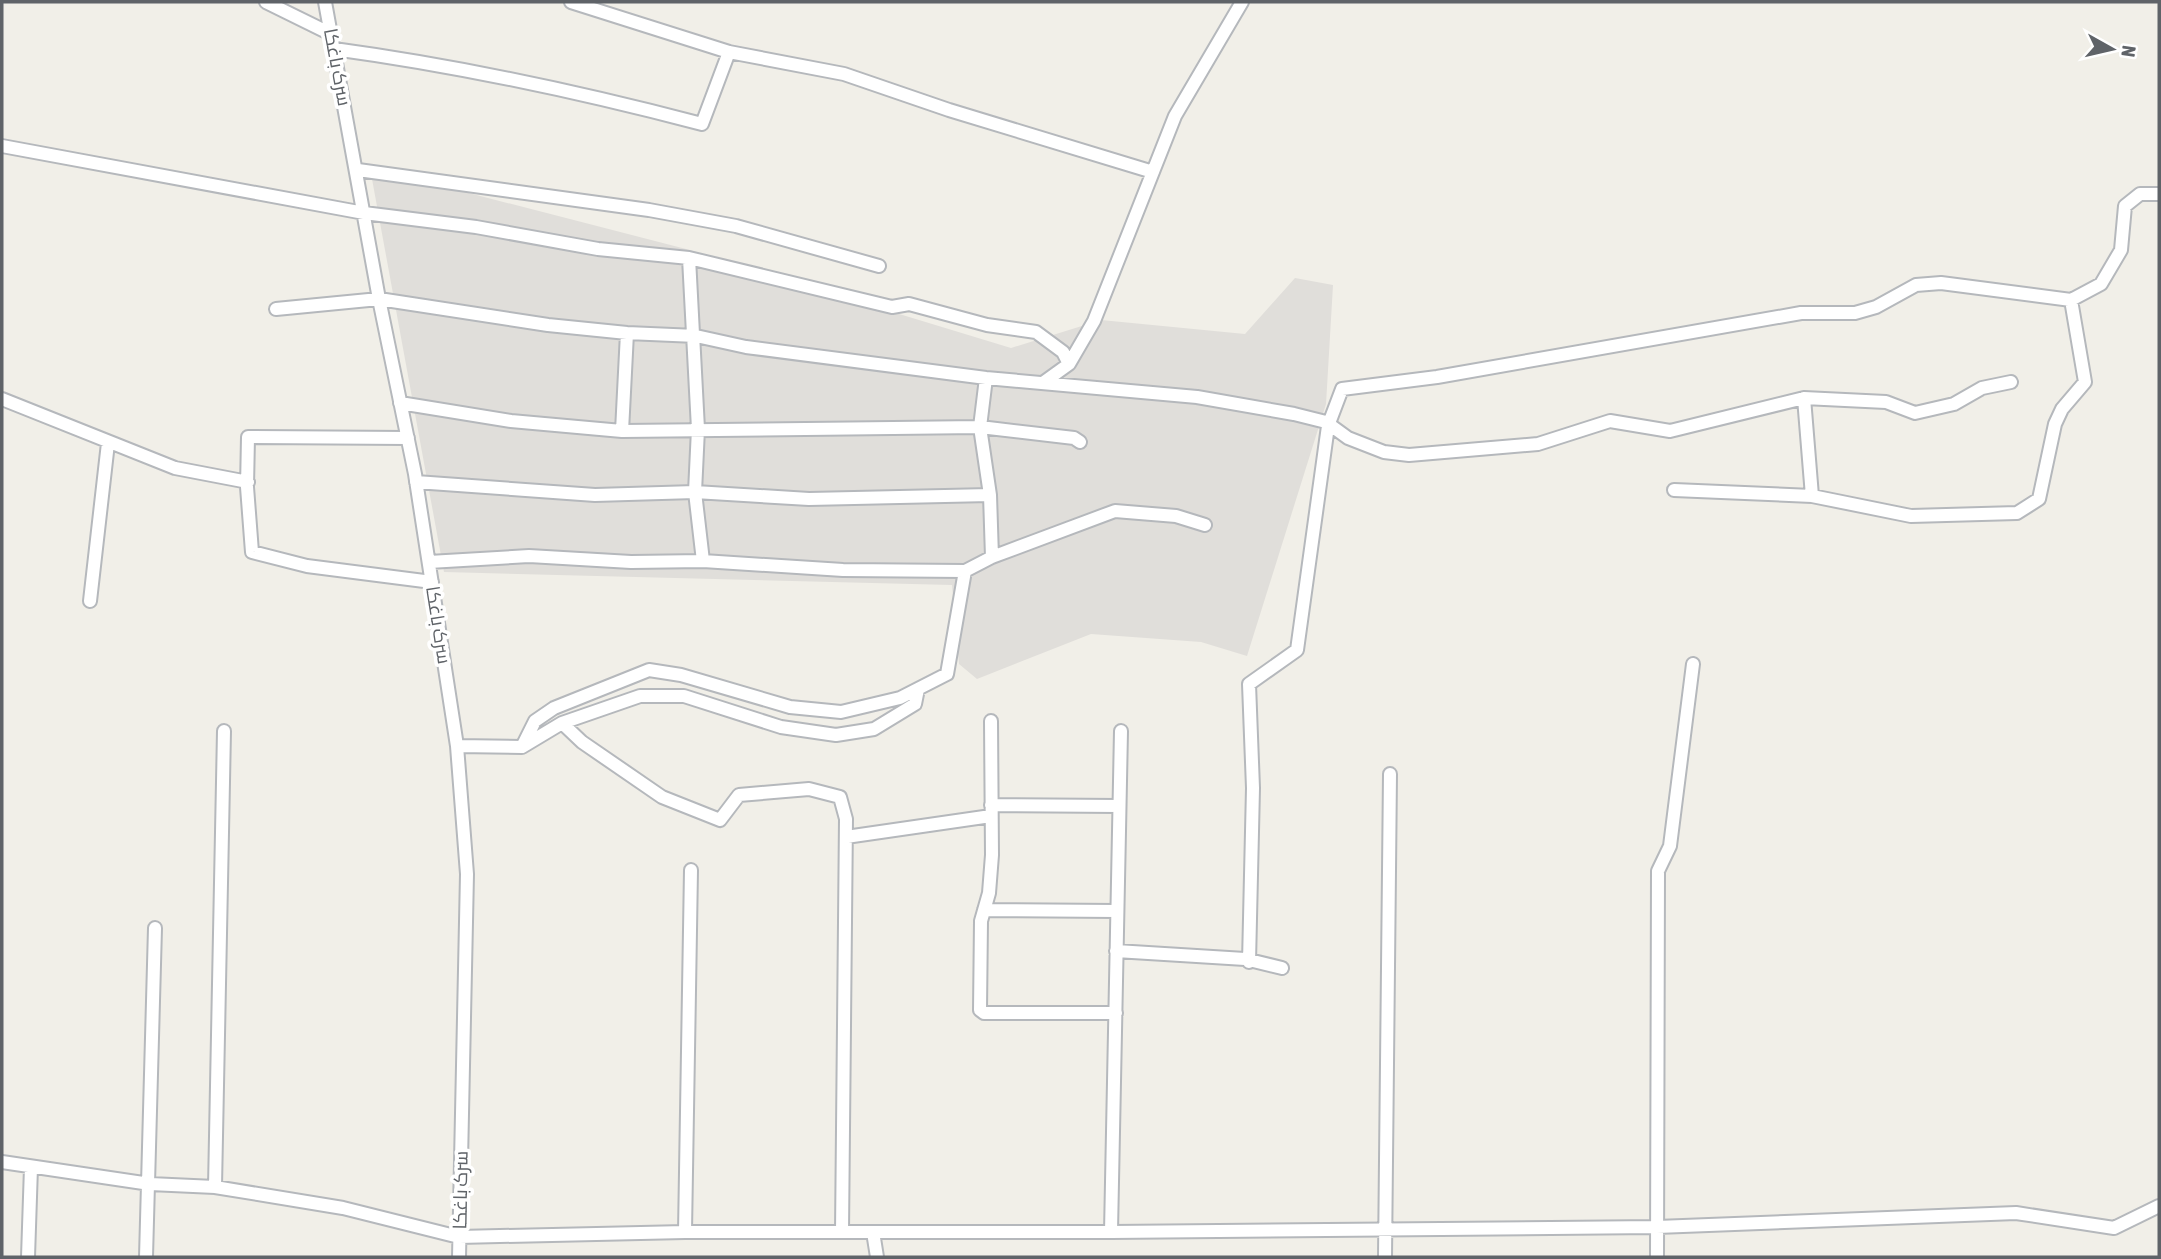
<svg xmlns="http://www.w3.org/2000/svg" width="2161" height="1259" viewBox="0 0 2161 1259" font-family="'Asap Condensed',Cairo,sans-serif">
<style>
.industrial{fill:#e0deda}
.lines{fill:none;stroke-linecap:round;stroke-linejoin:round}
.minor-casing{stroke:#b5b8bc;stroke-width:16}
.minor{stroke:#fff;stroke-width:12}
.labels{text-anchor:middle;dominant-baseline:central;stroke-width:7;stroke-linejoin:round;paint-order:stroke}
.street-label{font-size:19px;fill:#5f6368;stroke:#fff}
</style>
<rect width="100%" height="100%" fill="#f1efe8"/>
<path class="industrial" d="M372,179l89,12 225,58 325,99 90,-28 144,14 50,-56 38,7 -7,119 -79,252 -46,-14 -110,-8 -114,45 -18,-15 -7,-79 -508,-13z"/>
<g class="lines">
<defs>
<path id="minor" d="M266,2l65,32
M325,2l54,297 36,175 42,272 10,128 -8,383
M571,2l158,50 115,22 105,36 204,62
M334,49c125,17 246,43 368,75l27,-72
M2,146l362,67 112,14 122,22 91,9 203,49 17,-3 78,21 49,7 27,20 6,12
M358,170l291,40 87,16 143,40
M689,258l9,171 -3,63 8,69
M276,309l103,-10 169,26 79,8 69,3 50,11 240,31 211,19 97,17 32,8 22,16 36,14 25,3 129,-11 72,-23 60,10 134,-33 82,4 29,11 39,-9 28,-16 29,-6
M986,378l-6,49 10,68 2,62
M1044,382l25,-18 25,-43 81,-205 67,-114
M1804,398l8,98
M2,399l173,69 73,14
M400,403l111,18 111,10 358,-4 94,11 6,4
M622,431l5,-98
M408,438l-160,-1 -1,50 5,65 55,14 125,16
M416,482l179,13 100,-3 114,7 181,-4
M1674,490l138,6 99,20 106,-3 22,-14 16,-75 7,-15 23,-27 -14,-82
M429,562l100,-6 102,6 72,-1 140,9 122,1 27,-14 123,-46 61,5 29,9
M90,601l18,-158
M991,721l1,134 -3,38 -8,28 -1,89 4,3h132
M562,723l20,19 80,55 58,23 19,-25 70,-6 31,8 6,22 -4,413
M457,746l65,1 40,-24 78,-27h44l97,31 55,8 38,-6 41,-25 3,-15
M522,747l13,-26 19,-13 95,-38 32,5 109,32 51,5 59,-14 47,-24 18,-103
M991,805l128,1
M846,837l145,-21
M984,910l133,1
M1116,951l129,8 37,9
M1249,962l4,-174 -4,-104 48,-34 31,-224 14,-37 95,-12 364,-64h54l21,-6 40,-22 25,-2 130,17 30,-16 20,-34 4,-44 15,-12h19
M2,1162l148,22 65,3 128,21 116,29 226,-5h426l546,-5 359,-14 98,15 45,-22
M215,1187l9,-456
M685,1232l6,-362
M873,1232l4,25
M1111,1232l10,-501
M28,1257l3,-90
M146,1257l9,-329
M1385,1257l5,-483
M1657,1257l1,-386 12,-25 23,-182"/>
</defs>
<use href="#minor" class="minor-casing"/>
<use href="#minor" class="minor"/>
</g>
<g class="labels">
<g class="street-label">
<text transform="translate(338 67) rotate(79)">سرک باغکا</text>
<text transform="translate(439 625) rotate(81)">سرک باغکا</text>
<text transform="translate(460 1190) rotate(-89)">سرک باغکا</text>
</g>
</g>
<rect width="2161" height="1259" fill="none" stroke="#5f6368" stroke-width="7"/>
<g transform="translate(2112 49) rotate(98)" stroke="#ffffff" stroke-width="5" paint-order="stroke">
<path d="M0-5L12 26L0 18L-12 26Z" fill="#5f6368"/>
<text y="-10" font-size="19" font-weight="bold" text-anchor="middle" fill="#5f6368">N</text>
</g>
</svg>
